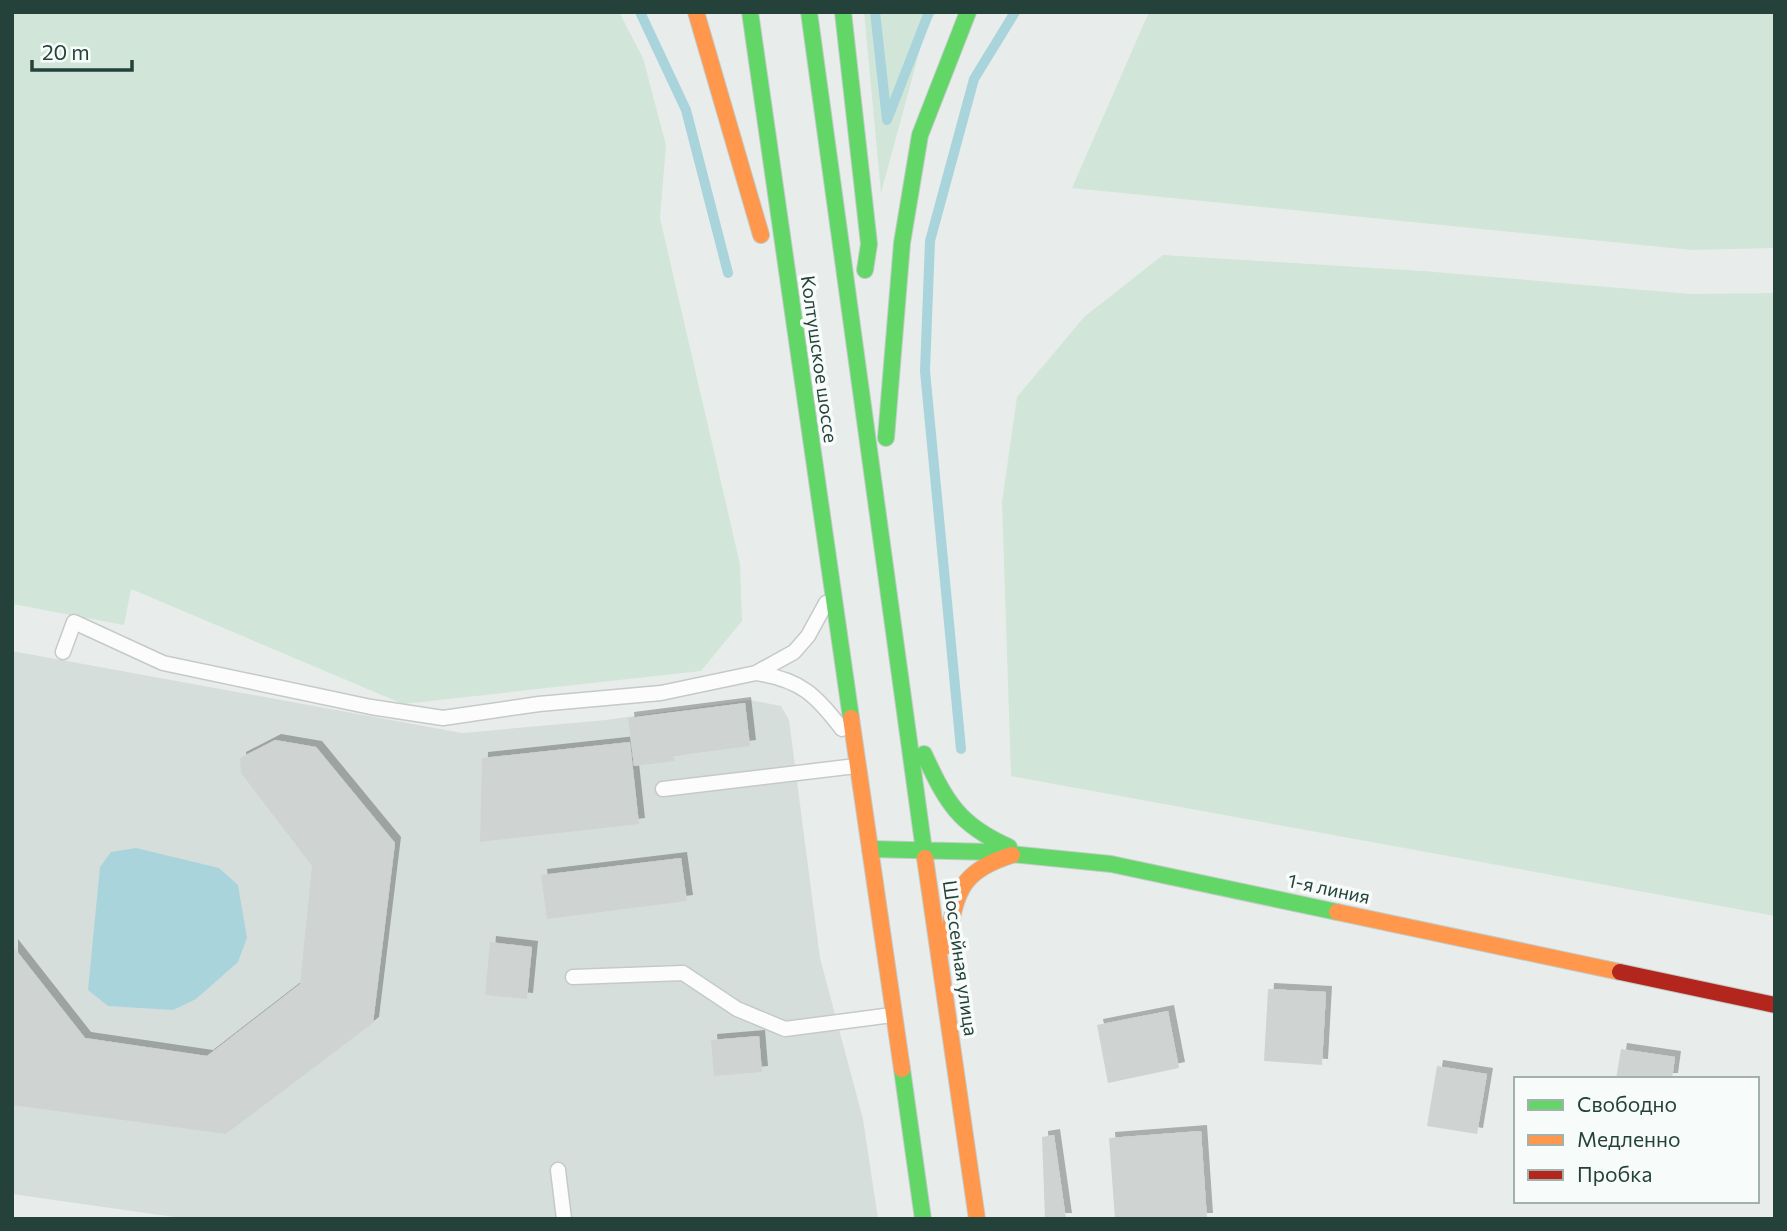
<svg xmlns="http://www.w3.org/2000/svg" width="1787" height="1231" viewBox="0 0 1787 1231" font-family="Commissioner,sans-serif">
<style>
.built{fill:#d6dedb}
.green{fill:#d1e6d8}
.water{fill:#a9d4db}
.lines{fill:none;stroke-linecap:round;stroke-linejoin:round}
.stream{stroke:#a9d4db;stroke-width:10}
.building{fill:#cfd4d2;filter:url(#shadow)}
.lane-casing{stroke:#c5cac8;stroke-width:17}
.fast-casing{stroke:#c3cbc8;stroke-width:18}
.slow-casing{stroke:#c3cbc8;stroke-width:18}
.jam-casing{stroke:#c3cbc8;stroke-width:18}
.lane{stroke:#fcfcfc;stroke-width:14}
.fast{stroke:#63d668;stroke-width:16}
.slow{stroke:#ff974d;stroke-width:16}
.jam{stroke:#b3261e;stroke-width:16}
.labels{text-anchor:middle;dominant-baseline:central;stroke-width:7;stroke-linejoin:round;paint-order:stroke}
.street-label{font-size:19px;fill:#24423a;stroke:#f7fbf9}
</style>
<defs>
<filter id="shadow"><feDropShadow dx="6" dy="-6" stdDeviation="0" flood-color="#0004"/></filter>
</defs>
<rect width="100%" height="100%" fill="#e8edeb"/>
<path class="built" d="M12,651l450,82 144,-13 144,-20 31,6 8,14 31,238 43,161 15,100h-690l-176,-25z"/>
<path class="green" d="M12,12h607l24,46 23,87 -6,73 80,346 2,57 -41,50 -298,33 -272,-115 -7,36 -112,-21z
M864,12h72l-11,19 -44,162z
M1149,12h626v236l-83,2 -620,-62z
M1163,255l260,16 267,23 85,-1v623l-764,-140 -9,-274 15,-105 67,-80z"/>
<path class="water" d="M136,848l83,20 19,17 9,53 -9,24 -42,37 -23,11 -65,-4 -20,-16 12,-123 11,-15z"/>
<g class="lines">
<path class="stream" d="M640,12l46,98 42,163
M875,12l12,108 42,-108
M961,749l-36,-378 5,-130 44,-162 41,-67"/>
</g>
<path class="building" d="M745,703l5,43 -76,10 1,5 -41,5 -6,-48z
M275,740l41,7 79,96 -22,180 -147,111 -214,-29v-160l73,93 122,18 93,-72 12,-118 -71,-93 -1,-15z
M630,742l9,82 -159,18 2,-84z
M681,858l6,43 -140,18 -6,-44z
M490,942l42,5 -5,52 -42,-4z
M1268,989l58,3 -4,73 -58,-4z
M1168,1011l11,57 -71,15 -11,-58z
M759,1036l3,36 -48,4 -3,-36z
M1621,1049l54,8 -3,22h-56z
M1437,1066l50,8 -10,60 -50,-8z
M1201,1131l6,88h-92l-6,-81z
M1054,1135l12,84h-21l-3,-82z"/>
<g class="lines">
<defs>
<path id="lane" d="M63,652l11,-30 89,41 208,44 72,11 96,-14 122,-11 95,-20 38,-21 14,-16 18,-33
M757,673c44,7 59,22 85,56
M663,789l193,-23
M573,977l110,-4 54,36 48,20 107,-14
M558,1170l6,49"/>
<path id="fast" d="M750,12l101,706
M809,12l116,846
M843,12l26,232 -4,26
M886,438l16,-195 18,-108 48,-123
M924,754c22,48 35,71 85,93
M870,849l120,3 121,12 226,48
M902,1069l21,150"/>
<path id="slow" d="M696,12l65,223
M851,718l51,351
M925,858l52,361
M1337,912l283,60
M946,946c11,-52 11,-74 66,-91"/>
<path id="jam" d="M1620,972l155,33"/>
</defs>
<use href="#lane" class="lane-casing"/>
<use href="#fast" class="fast-casing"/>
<use href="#slow" class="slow-casing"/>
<use href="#jam" class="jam-casing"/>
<use href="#lane" class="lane"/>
<use href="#fast" class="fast"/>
<use href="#slow" class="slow"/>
<use href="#jam" class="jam"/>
</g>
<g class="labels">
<g class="street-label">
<text transform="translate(820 359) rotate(82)">Колтушское шоссе</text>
<text transform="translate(1329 888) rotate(12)">1-я линия</text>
<text transform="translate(961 958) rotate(82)">Шоссейная улица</text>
</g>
</g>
<rect width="1787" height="1231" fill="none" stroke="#24423a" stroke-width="28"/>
<rect x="1514" y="1077" width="245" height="126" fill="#f7fbf9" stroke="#a3b1ad" stroke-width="2"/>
<rect x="1528" y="1100" width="35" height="10" fill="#63d668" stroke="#a3b1ad" stroke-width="2"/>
<text x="1577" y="1112" font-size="21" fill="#24423a">Свободно</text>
<rect x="1528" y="1135" width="35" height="10" fill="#ff974d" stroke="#a3b1ad" stroke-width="2"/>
<text x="1577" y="1147" font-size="21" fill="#24423a">Медленно</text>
<rect x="1528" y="1170" width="35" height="10" fill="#b3261e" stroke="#a3b1ad" stroke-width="2"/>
<text x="1577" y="1182" font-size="21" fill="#24423a">Пробка</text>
<path d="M32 60v10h100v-10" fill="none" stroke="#24423a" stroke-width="3.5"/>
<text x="42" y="60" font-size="21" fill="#24423a" stroke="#f7fbf9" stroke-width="5" paint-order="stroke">20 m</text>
</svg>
